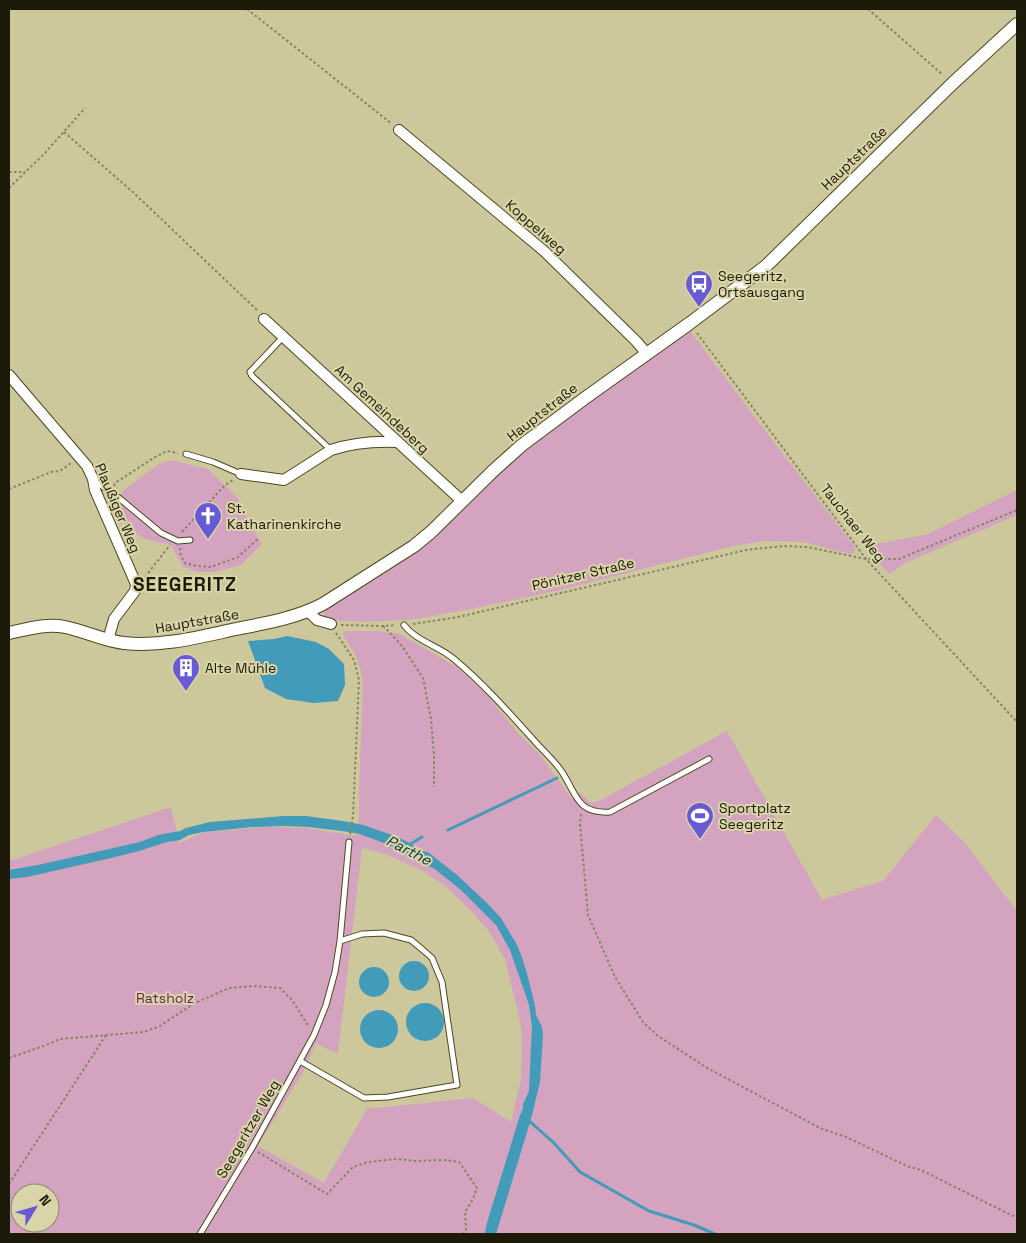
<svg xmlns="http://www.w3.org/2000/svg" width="1026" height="1243" viewBox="0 0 1026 1243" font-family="'Space Grotesk',sans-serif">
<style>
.green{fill:#d4a3bf;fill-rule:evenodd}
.water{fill:#429bb9}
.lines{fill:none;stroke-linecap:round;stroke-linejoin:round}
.stream{stroke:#429bb9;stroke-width:3}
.service-casing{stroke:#4c481f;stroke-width:7}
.minor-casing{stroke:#4c481f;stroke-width:12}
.tertiary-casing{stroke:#4c481f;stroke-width:14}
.path{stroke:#878462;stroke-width:2;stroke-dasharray:2.5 2.5;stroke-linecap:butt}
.service{stroke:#fff;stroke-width:5}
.minor{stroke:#fff;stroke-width:10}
.tertiary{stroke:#fff;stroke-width:12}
.labels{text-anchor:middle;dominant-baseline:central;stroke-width:4;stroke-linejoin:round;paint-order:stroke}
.street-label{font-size:14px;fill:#1c1b09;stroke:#d9d5a8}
.poi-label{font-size:14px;fill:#1c1b09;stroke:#d9d5a8;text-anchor:start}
.park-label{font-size:14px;fill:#6b1d51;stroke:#d9d5a8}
.water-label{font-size:15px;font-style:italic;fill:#07323f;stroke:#d9d5a8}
.district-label{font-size:19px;font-weight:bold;letter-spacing:1px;fill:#1c1b09;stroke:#d9d5a8}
</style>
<rect width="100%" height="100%" fill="#ccc89b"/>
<path class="green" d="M690,331l85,113 79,102 1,4 -2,3 -3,1 -47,-12 -40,-1 -34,6 -173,44 -85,18 -49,9 -17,2 -42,2 -31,-2 -7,-2c-2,-4 -1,-6 2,-9l97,-63 32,-30 63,-62 82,-60z
M171,460l37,9 30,29 12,26 12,20 -21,21 -27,7h-16l-15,-5 -12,-22 -26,-6 -18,-11 -12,-23 9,-15 35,-26z
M1017,490v25l-112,48 -15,11 -10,-9 -14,-19 62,-12z
M345,631h32l23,3 57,33 29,27 31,38 24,24 31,43 7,-7 12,11 8,-2 128,-70 95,169 61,-19 53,-66 28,27 53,69v323h-1008v-374h4l158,-53 8,36 26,-11 60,-5 41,1 51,8 2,-22v-24l4,-108c-2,-10 -4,-19 -8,-28 -4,-7 -10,-13 -12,-21zM362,848l23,6 36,16 23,15 28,27 16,18 17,29 14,57 3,20 -1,43 -10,43 -38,-24 -106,11 -43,74 -66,-37 45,-74 13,-29 22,11zM20,1193h30v30h-30z"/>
<path class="water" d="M287,636l29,6 13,7 15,15 1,21 -7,16 -24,2 -28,-4 -21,-11 -17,-47 26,-2z
M283,816h23l37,5 20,4 29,10 14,6 14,9 9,3 28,22 29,27 15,16 15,25 6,14 6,20 7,29 1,9 6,12 1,8 -2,31 -1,16 -9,37 -35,115h-11l1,-8 34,-111 3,-6v-5l6,-13 3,-65 -3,-21 -19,-55 -14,-25 -35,-35 -25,-20 -39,-22 -37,-14 -18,-3 -34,-4 -23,-1 -33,1 -48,5 -15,3 -9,5 -13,2 -28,9 -28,7 -84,19 -18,2v-9l29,-5 102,-23 18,-7 22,-4 6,-3 24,-6z
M399 976a15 15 0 1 1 30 0a15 15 0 1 1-30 0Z
M359 982a15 15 0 1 1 30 0a15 15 0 1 1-30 0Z
M406 1022a19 19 0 1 1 38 0a19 19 0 1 1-38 0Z
M360 1029a19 19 0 1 1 38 0a19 19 0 1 1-38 0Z"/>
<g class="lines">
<path class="stream" d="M448,830l109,-52
M407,846l15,-9
M527,1119l27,24 26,29 69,39 45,14 21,9"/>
<defs>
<path id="service" d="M283,337l-33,35 2,4 79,74
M186,454l27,8 28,12
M93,480l26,18 42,35 17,8 12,-1
M404,625c12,16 35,21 50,34 31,26 58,57 85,87 8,8 17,17 23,26 15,23 15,42 48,40l99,-53
M300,1061l64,37 24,-1 69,-12 -15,-103 -10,-24 -9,-8 -12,-10 -27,-7 -22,1 -22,7
M200,1234l52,-86 62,-113 12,-30 9,-33 5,-31 9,-99"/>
<path id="minor" d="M399,130l145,121 92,90 11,13
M264,319l198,182
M9,375l78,91 6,13 2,11 41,94 -1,7 -21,28 -6,21
M241,474l43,6 47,-30c21,-7 44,-9 66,-8
M309,612l8,8 14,4"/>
<path id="tertiary" d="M9,633c18,-4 38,-10 56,-6 20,4 39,14 59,16 38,4 75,-6 112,-14 31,-6 60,-11 87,-25l91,-58 17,-14 62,-61 29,-26 63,-47 105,-75 76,-57 187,-183 64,-59"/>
</defs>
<use href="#service" class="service-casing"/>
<use href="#minor" class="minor-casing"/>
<use href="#tertiary" class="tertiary-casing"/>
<path class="path" d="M247,9l145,115
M868,9l75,66
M64,132l71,62 123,117
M9,172h16
M9,188l36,-35 40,-45
M697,333l169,226 151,163
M114,486l1,-3 40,-26 12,-6 11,2
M9,489l42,-17 9,-1 11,-8
M182,532l43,-47 8,-5
M180,548l1,8 4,7 12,3 14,1 27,-10 20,-18
M145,577l25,-32
M413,624l45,-7 288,-67 38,-4 23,1 59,12h33l118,-49
M341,625l42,1 13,-1
M383,626l8,8 11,12 21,32 8,41 3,38v30
M336,633l18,27 5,20 -6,136 -3,18
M581,814l-1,10 8,91 27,62 28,45 15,14 51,33 111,59 26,9 61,29 14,4 96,48
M9,1058l37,-13 14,-6 84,-7 16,-6 33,-22 36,-16 25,-2 26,2 12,12 17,27
M258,1152l69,42 26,-27 15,-5 29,-3 18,2 29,-1 15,2 18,26 -4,11 -8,13 1,18 -3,4
M9,1184l97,-149"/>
<use href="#service" class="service"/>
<use href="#minor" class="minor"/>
<use href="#tertiary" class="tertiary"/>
</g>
<defs>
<symbol id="bus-pin" viewBox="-11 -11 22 30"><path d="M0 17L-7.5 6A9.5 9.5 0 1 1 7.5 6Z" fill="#685ad4" stroke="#d9d5a8"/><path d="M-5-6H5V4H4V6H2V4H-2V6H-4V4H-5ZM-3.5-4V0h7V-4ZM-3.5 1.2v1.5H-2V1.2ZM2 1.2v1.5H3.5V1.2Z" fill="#fff"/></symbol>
<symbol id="church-pin" viewBox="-11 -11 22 30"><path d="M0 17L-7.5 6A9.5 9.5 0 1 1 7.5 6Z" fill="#685ad4" stroke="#d9d5a8"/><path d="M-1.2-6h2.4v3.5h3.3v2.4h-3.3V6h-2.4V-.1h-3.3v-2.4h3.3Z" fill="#fff"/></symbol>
<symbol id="building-pin" viewBox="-11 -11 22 30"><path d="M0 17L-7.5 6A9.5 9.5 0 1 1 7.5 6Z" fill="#685ad4" stroke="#d9d5a8"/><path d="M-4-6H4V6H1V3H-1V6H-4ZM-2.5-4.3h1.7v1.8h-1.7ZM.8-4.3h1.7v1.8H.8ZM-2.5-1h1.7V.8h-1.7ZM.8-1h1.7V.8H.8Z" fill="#fff"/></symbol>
<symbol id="stadium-pin" viewBox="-11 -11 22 30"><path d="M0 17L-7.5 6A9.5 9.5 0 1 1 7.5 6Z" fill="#685ad4" stroke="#d9d5a8"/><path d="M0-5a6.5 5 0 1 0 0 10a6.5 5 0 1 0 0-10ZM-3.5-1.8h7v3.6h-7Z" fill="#fff"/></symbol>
</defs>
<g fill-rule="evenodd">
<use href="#bus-pin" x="683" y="268" width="32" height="43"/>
<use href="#church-pin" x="192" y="500" width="32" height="43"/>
<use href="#building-pin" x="170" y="652" width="32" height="43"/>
<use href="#stadium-pin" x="684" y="800" width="32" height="43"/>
</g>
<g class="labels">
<g class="street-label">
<text transform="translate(854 158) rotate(-44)">Hauptstraße</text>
<text transform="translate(536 227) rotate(41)">Koppelweg</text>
<text transform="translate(382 409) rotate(43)">Am Gemeindeberg</text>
<text transform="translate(542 412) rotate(-38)">Hauptstraße</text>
<text transform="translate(118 508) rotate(67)">Plaußiger Weg</text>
<text transform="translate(853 523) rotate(52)">Tauchaer Weg</text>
<text transform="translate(583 574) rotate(-13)">Pönitzer Straße</text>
<text transform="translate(197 621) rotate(-10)">Hauptstraße</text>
<text transform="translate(248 1129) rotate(-60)">Seegeritzer Weg</text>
</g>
<g class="poi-label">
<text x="718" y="276">Seegeritz,<tspan x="718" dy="16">Ortsausgang</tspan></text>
<text x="227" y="508">St.<tspan x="227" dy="16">Katharinenkirche</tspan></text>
<text x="205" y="668">Alte Mühle</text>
<text x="719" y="808">Sportplatz<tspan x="719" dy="16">Seegeritz</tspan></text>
</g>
<g class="park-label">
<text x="165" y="998">Ratsholz</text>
</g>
<g class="water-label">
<text transform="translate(409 850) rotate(27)">Parthe</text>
</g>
<g class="district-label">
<text x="185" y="584">SEEGERITZ</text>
</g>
</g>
<rect width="1026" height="1243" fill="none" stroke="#1c1b09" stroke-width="20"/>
<g transform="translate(35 1208) rotate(53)"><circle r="24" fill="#d9d5a8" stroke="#8d8b68"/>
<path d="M0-4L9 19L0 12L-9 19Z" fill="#685ad4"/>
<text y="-8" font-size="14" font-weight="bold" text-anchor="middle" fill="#1c1b09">N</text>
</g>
</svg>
